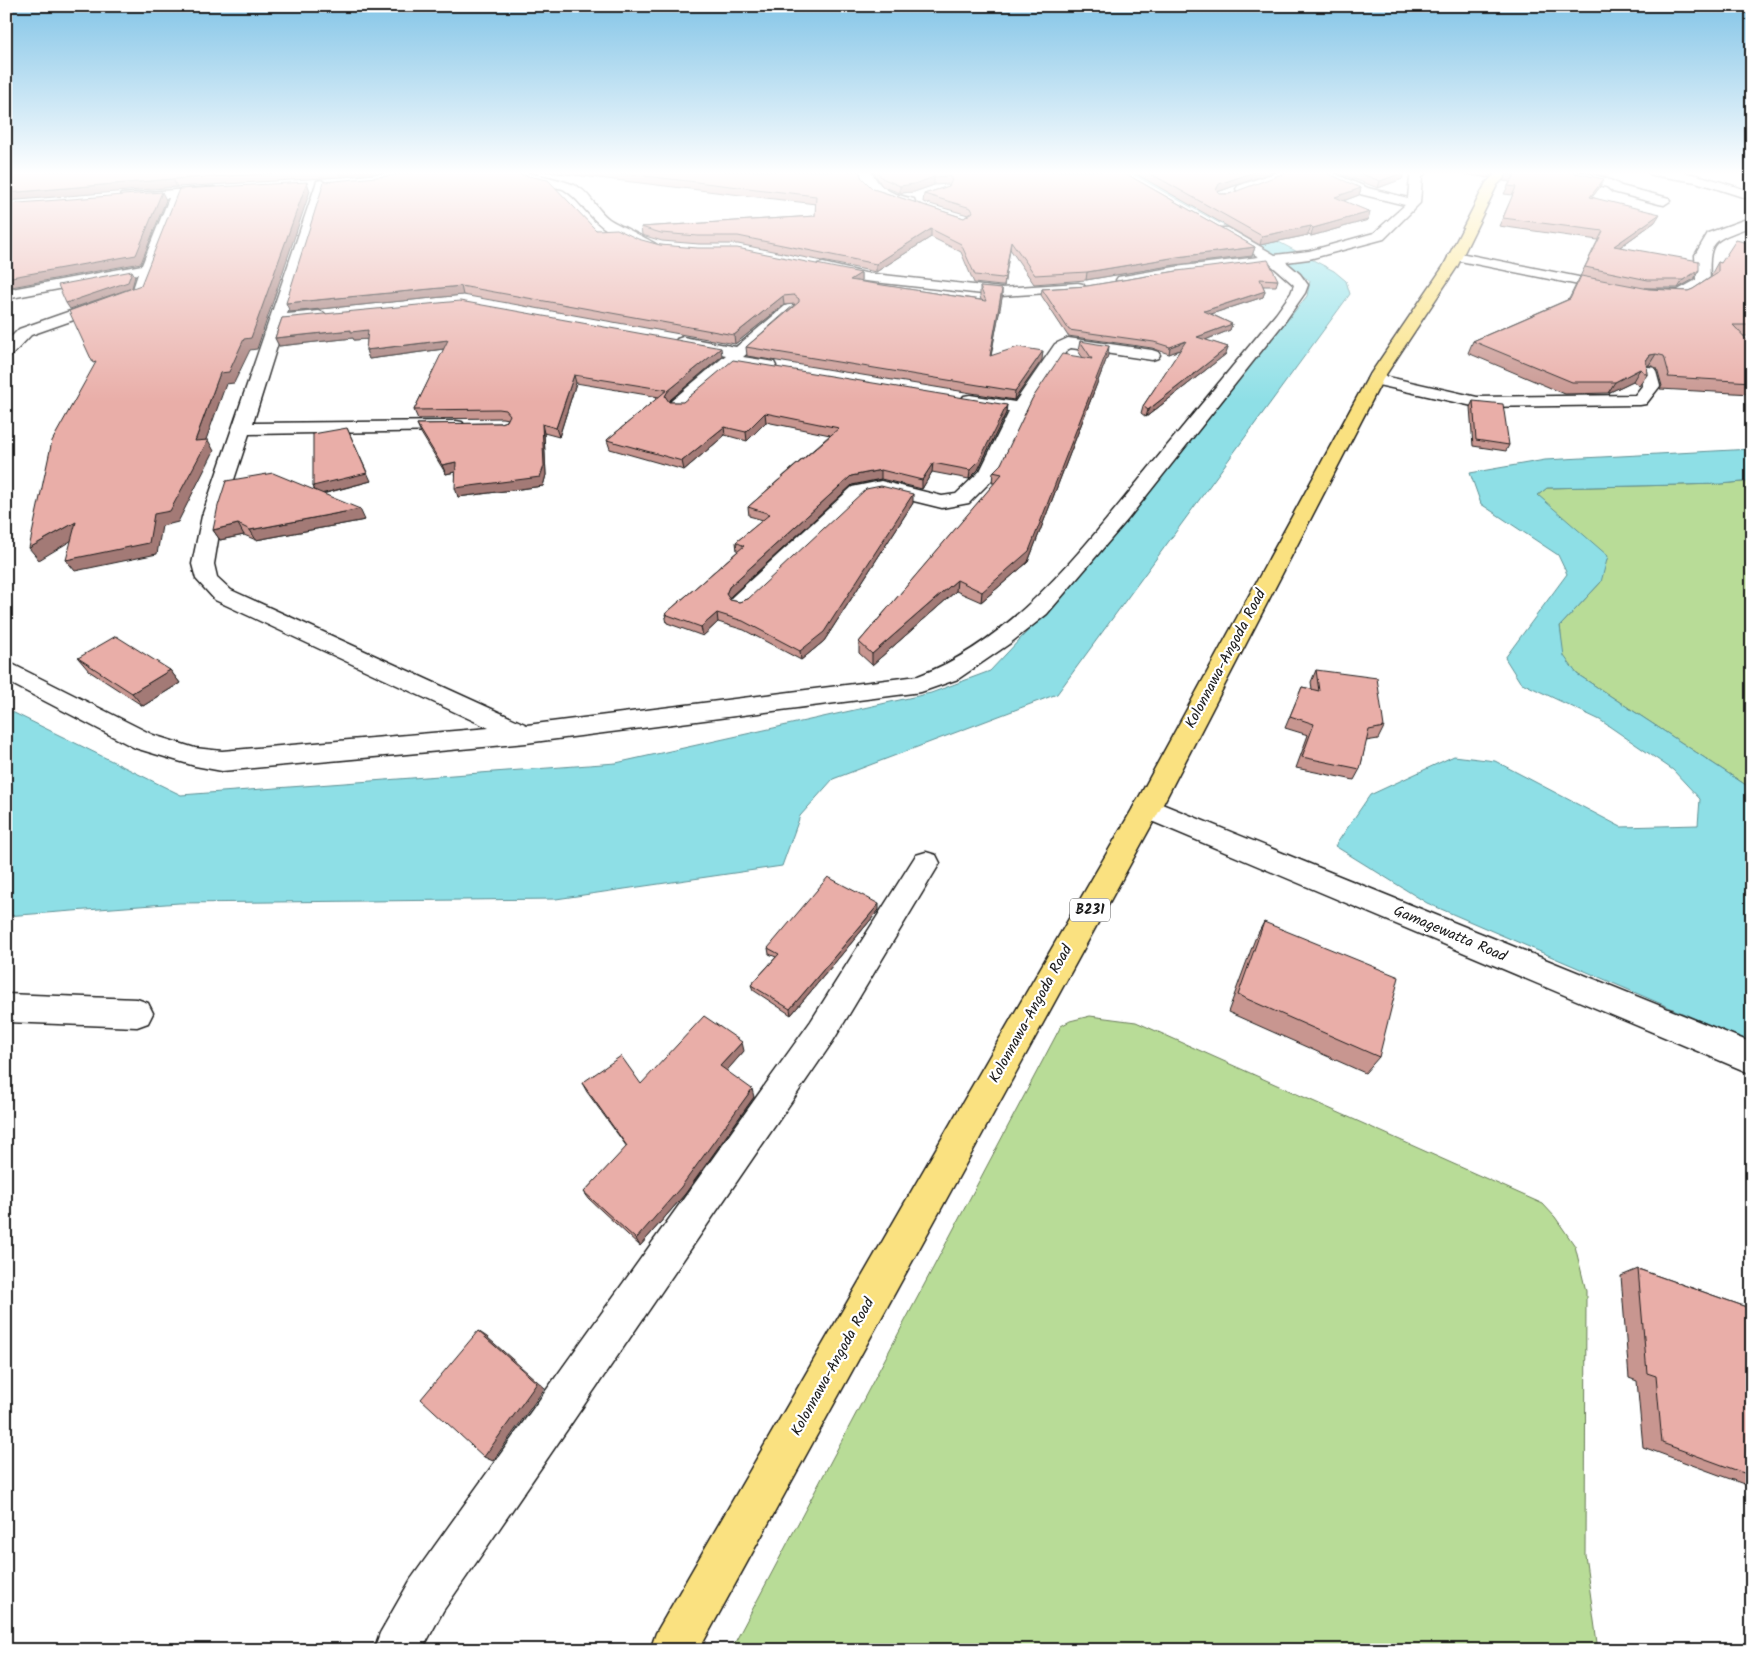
<svg xmlns="http://www.w3.org/2000/svg" width="1758" height="1656" viewBox="0 0 1758 1656" font-family="Kalam,sans-serif">
<style>
.green{fill:#b8dc97;stroke:#6a7c5a}
.water{fill:#8edfe6;stroke:#609195}
.lines{fill:none;stroke-linecap:round;stroke-linejoin:round}
.minor-casing{stroke:#1c1c1c;stroke-width:3}
.major-casing{stroke:#1c1c1c;stroke-width:3}
.minor{fill:#fff;fill-rule:evenodd}
.major{fill:#fae180;fill-rule:evenodd}
.wall{fill:#c89690;stroke:#1c1c1c}
.shaded-wall{fill:#a37a76;stroke:#1c1c1c}
.building{fill:#e9aea8;stroke:#1c1c1c}
.labels{text-anchor:middle;dominant-baseline:central;stroke-width:4.5;stroke-linejoin:round;paint-order:stroke}
.shield{fill:#fff;stroke:#606060;stroke-width:1}
.shield-label{font-size:14px;font-weight:bold;fill:#1c1c1c}
.street-label{font-size:15px;fill:#1c1c1c;stroke:#fff}
</style>
<rect width="100%" height="100%" fill="#fff"/>
<filter id="ink" filterUnits="userSpaceOnUse"><feTurbulence type="fractalNoise" baseFrequency=".02" numOctaves="2"/><feDisplacementMap in="SourceGraphic" scale="10" xChannelSelector="R" yChannelSelector="G"/><feConvolveMatrix kernelMatrix="1 2 1 2 8 2 1 2 1" color-interpolation-filters="sRGB"/></filter>
<g filter="url(#ink)">
<path class="green" d="M1752,481v308l-175,-115 -14,-18 -3,-30 41,-44 -63,-87 9,-7 174,-4z
M1090,1016l46,6 407,182 12,13 20,29 11,45 -1,264 13,95h-867l330,-624 9,-5z"/>
<path class="water" d="M1127,171h16l191,100 12,10 4,13 -293,400 -224,85 -33,37 -18,50 -226,33 -377,4 -173,13v-207l175,86 435,-32 315,-70 59,-22 97,-103 220,-272 3,-15 -55,-38z
M1752,449v32l-31,3 -174,4 -9,7 70,61 -7,26 -41,44 4,30 13,18 175,115v254l-325,-140 -92,-57 35,-51 84,-39 41,5 126,66 77,-2 2,-26 -27,-29 -73,-50 -80,-38 -15,-24 62,-84 -9,-19 -77,-51 -11,-31 75,-13z"/>
<g class="lines">
<defs>
<path id="minor" d="M493,171c19,-2 71,7 87,17 11,8 18,23 29,31 9,6 44,22 48,26l-7,4c-15,-4 -42,-16 -53,-27 -12,-11 -20,-25 -34,-33l-68,-15z
M859,171h12c9,19 22,23 43,28l1,3 -6,4c-25,-6 -39,-9 -50,-35z
M1280,171h16l-2,3 -48,18h-8l-2,-3 2,-3z
M1313,171h15l40,17 40,10 2,-21 5,-6h12l-5,6 -2,26 -36,36 -75,20 -23,3 14,12 8,11 -3,8 -19,27 -158,199 -81,95 -38,30 -51,35 -37,13 -395,51 -304,28 -27,-5 -60,-18 -129,-67v-18l8,2 139,70 42,13 27,3 267,-23 -274,-128 -19,-21 -4,-15 10,-48 115,-335 4,-1 6,4 -40,130 32,-3 5,2 3,3 -3,3 -5,2 -35,3 -31,99 203,-2 6,1 3,4 -3,4 -6,1 -207,3 -27,82 -8,48 3,13 14,13 296,135 391,-49c97,-36 166,-129 230,-207 43,-52 85,-104 128,-155l15,-21 3,-8 -24,-21 -95,11 -52,9 -5,-1 -2,-3 2,-3 57,-10 84,-10 -41,-23 -2,-3 2,-3h10l47,27 34,-4 65,-18 31,-28 -45,-11 -45,-20z
M1551,171c18,-2 56,4 70,15l48,12 1,3 -6,4 -5,-1 -46,-12 -6,-5 -54,-13z
M1646,171c36,-4 72,10 106,21v8l-56,-18 -44,-7z
M1745,171h7v4l-5,-1z
M214,187l6,4 -2,3 -36,3 -37,98 -114,40 -19,20 -6,2v-15l13,-13 114,-40 5,-15 -132,25v-9l136,-25 27,-67 -44,3 -4,-1 -2,-3 2,-3z
M1752,217v9c-39,15 -44,12 -42,56l-24,16 -5,2 -38,-2 -188,-38 -5,-1 -2,-3 2,-3 5,-1 188,38h35l18,-10 -1,-25 13,-22z
M823,263l42,10 136,15 77,-5 5,1 2,3 -2,3 -5,1 -77,5 -136,-15 -47,-11 -2,-3 2,-3z
M790,304l5,2 3,3 -3,3 -52,45 31,5 2,4 -2,4 -6,1 -34,-5 -51,43 -6,1 -6,-1 -3,-4 3,-4 55,-46 -49,-10 -2,-3 2,-3 6,-2 53,10 49,-41z
M1068,338l84,12 6,2 2,3 -2,3 -6,2 -81,-12 -4,2 -38,58 -31,66 -29,29 -27,5 -61,-15 -16,3 -117,111 -8,2 -8,-2 -3,-5 3,-5 120,-110 29,-6 61,15 14,-2 24,-23 29,-59 -45,-8 -3,-4 3,-4 6,-1 45,7 40,-58z
M1649,367l6,1 5,18 -14,18 -6,1 -163,2 -108,-24 -2,-4 2,-4 6,-1 102,23 158,-2 7,-9 -1,-14 2,-4z
M1147,798l605,245v31l-615,-259 -4,-7 4,-7z
M926,852l10,3 4,8 -107,178 -390,570 -21,39h-48l6,-17 31,-54 400,-558 105,-166z
M6,994l131,5 11,4 5,10 -5,10 -11,4 -131,-5z"/>
<path id="major" d="M1498,171h13l-14,14 -40,82 -74,112 -222,429 -462,842h-49l6,-17 481,-832 230,-422 76,-112 43,-84z"/>
</defs>
<use href="#minor" class="minor-casing"/>
<use href="#major" class="major-casing"/>
<use href="#minor" class="minor"/>
<use href="#major" class="major"/>
</g>
<path class="wall" d="M14,171h390l-63,6 -164,10z
M521,171h15l1,3z
M540,171h320l1,6 12,12 91,29 4,-3 -45,-13 1,-8 25,-8 -1,-2 -14,1 -20,7 -14,1 -18,-7 -9,-15h248l134,76 -3,9 -77,9 -89,15 -52,4 -24,-35 -6,37h-3l-27,-3 -13,-31 -30,-15 -55,35 -138,-28h-39l-37,-3 -20,-6 -1,-8 174,-11 1,-12z
M1131,171h145l-58,21 2,2 141,-6 -2,7 -16,6 27,11 -2,8 -57,16 -3,-1 -48,10z
M1332,171h68l2,8 -24,9z
M1449,171h47l-8,7z
M1580,171h32l-5,6z
M1507,174l93,13 -8,10 63,25 -35,25 79,23 -5,9 -16,9h-33l43,3 5,-2 18,-12 1,-4 6,-11 3,1 31,-19v92h-9l9,9v49l-92,-5 2,-3 -5,-18 -8,-3 -3,1 1,9 -8,11 -6,-5 -25,12 -43,1 -97,-41 5,-12 96,-42 29,-59 -99,-14 14,-31 -9,-1 6,-12 -7,-1z
M387,176l209,54 64,15 201,28v9l120,18 -1,-4v-9l22,2v9l-11,58 51,4 -28,40 -267,-44 -1,-9 49,-43 -11,1 -49,39 -272,-49 -173,17z
M1177,271l101,9 -2,6h-13l2,5 -2,6 -52,17 21,10 -2,6 -25,10 23,7 -2,7 -80,63 -5,-4 2,-7 38,-57 -12,5 -17,-6 -84,-12 -27,-41 1,-6 45,-3z
M282,318l440,38 -52,44 -1,1v1l337,11 -28,57 -9,9 -37,-7 -10,17 -41,-10 -29,6 -121,111 -2,3 1,1 9,2 9,-3 165,-96 -89,138 -23,19 -57,-30 -26,-8 -15,14 -36,-13 -2,-9 73,-63h-1l-1,-9 27,-22 -14,-4 -1,-9 82,-72 -64,-13 -19,19 -22,-6 -41,35 -74,-21 -3,-9 52,-43 -83,-14 -17,54 -15,-4 2,42 -3,11 -85,11 -3,-25 -9,2 -25,-41 -4,-9 83,-1 7,-2 1,-2 -6,-1 -84,1 -4,-9 30,-61 -75,10 -3,-9 1,-11 -13,1 -1,-2 -74,8 -4,-8z
M1080,341l28,14 -80,207 -47,40 -25,-11 -84,74 -13,-12v-11l136,-159h-3l1,-11 8,-8 82,-106 -5,-7z
M1473,401l36,44 -3,6 -33,-5 -3,-39z
M371,481l-48,13 42,26 -109,20 -12,-5 -24,5 -7,-10 102,-39 -2,-5z
M78,658l92,12 10,13 -37,23 -54,-35z
M1316,670l68,57 -6,12 -12,2 -6,28 -6,11 -58,-12 12,-33 -23,-7 17,-41 10,2 -1,-7z
M879,910l-88,105 -38,-25 -2,-5 25,-28 -7,-3 -1,-6z
M1264,922l115,135 -14,16 -137,-61 27,-73z
M744,1051l-18,20 28,26 -69,97 -45,52 -51,-47 -5,-7 43,-45 -40,-55 -5,-9 59,1z
M1638,1269l114,40v178l-109,-40 -6,-66 -8,-3 -8,-102z"/>
<path class="shaded-wall" d="M338,171h66l-63,6z
M1257,171h19l-59,21 -1,-2 3,-6z
M1491,171h5l-8,7z
M1405,172l-3,7 -24,9 2,-7z
M934,177v8l-20,7 -14,1v-7z
M173,179l4,8 -171,14v-8z
M1604,179l-4,8 -14,18 4,-8z
M307,182l3,9 -53,158 -7,1 -16,33 -8,1 -23,64 5,-8 6,11 -36,71 -16,4 -5,28 -82,17 -9,-11 88,-46 41,-73 25,-68z
M1361,188l-2,7 -27,10 3,-8z
M162,192l4,8 -25,63 -135,25v-10z
M1370,212l-2,8 -57,16 2,-8z
M1660,214l-5,8 -45,32 4,-8z
M1311,226l-3,9 -48,10 2,-9z
M931,229v8l-55,35v-8z
M1011,241l-1,8 -6,37 1,-9z
M1255,247l-3,9 -77,9 -89,15 1,-8 90,-15z
M1699,270l-5,9 -16,9 5,-8z
M132,271l3,5 -3,12 -62,21 -4,-6z
M861,273v9l-11,-2z
M461,286l2,9 -173,17 -4,-9z
M1002,289v9l-13,67 1,-9z
M1265,291l-2,6 -61,20 2,-6z
M783,296l1,9 -49,39 -1,-9z
M1232,324l-2,6 -35,14 2,-7z
M351,330h17l3,9 -17,1 -1,-2 -74,8 -4,-8z
M448,340l3,8 -82,11 -3,-9z
M1186,341l-1,7 -16,6 1,-7z
M1109,346l-1,9 -80,207 -47,40 1,-10z
M1228,347l-2,7 -80,63 2,-7z
M721,348l1,8 -52,44 -4,5 -1,-9 3,-5z
M1043,351l-1,9 -28,40 1,-9z
M1656,354l-7,11 -6,1 -4,5 11,-16z
M1640,369l-7,12 -25,12 7,-11z
M574,375l2,8 -17,54 -3,-9z
M1007,405l-1,8 -28,57 -9,9 1,-9z
M765,413l1,9 -19,19 -1,-9z
M542,424l2,9 2,42 -3,11 -85,11 -3,-9z
M724,427l1,8 -41,35 -2,-9z
M347,428l24,53 -54,14 -4,-9z
M456,462l3,9 -13,3 -4,-9z
M933,463l-1,9 -10,17v-9z
M881,470v9l-29,6 -121,111 -4,7 -1,-9 3,-7 122,-111z
M913,494v9l-89,138 -23,19 -1,-9z
M360,509l5,11 -109,20 -6,-10z
M76,522l8,11 -45,27 -10,-12z
M238,524l6,11 -24,5 -7,-10z
M957,580l-1,11 -84,74v-11z
M717,613l1,9 -15,14 -2,-9z
M170,670l10,13 -37,23 -11,-13z
M879,904v6l-88,105 -1,-6z
M742,1042l2,9 -21,24 -3,-9z
M752,1089l2,8 -69,97 -45,52 -4,-7z
M478,1331l9,6 58,51 -52,73 -9,-4z"/>
<path class="building" d="M14,171h305l-146,8 -167,14v-11z
M423,171h81l44,9 48,50 21,-1 21,10 22,6 38,3h39l124,25 -11,7 136,21 -6,-14 22,2 -12,67 28,-9 25,4 -28,40 -269,-44 53,-45v-3l-5,-4 -11,1 -49,39 -273,-49 -175,17 38,-121 63,-6z
M602,171h258l1,6 12,12 91,29 9,-6 -2,-4 -47,-14 25,-8 3,-6 -3,-4 -15,1 -20,7 -14,2 -18,-8 -5,-7h244l134,76 -78,10 -90,15 -52,3 -24,-34 -6,36 -3,1 -27,-3 -14,-31 -30,-15 -55,35 -138,-28h-40l-37,-3 -20,-6 174,-11 1,-20z
M1146,171h111l-38,13 -3,6 4,4h9l61,-23h32l39,17 -26,9 35,15 -57,16 -2,-2 -49,10z
M1354,171h46l5,1 -25,9z
M1510,171h56l38,8 -14,18 70,17 -46,32 85,15v9l-16,10h-35l-63,-13 18,-36 -100,-13 13,-31 -8,-1 7,-11 -8,-1z
M307,182l-56,156 -7,1 -15,33 -9,1 -25,68 13,-1 -38,71 -16,3 -5,29 -83,17 10,-38 -47,26 23,-107 44,-79 -3,1 -24,-52 72,-26 38,-96z
M162,192l-26,63 -130,23v-74z
M1736,240l16,4v81h-19l19,20v37l-84,-5 1,-3 -5,-18 -8,-2 -6,1 -4,5 1,15 -7,-6 -25,13h-43l-99,-41 97,-42 11,-23 68,13 39,2 5,-2 25,-16v-11l3,1z
M1268,260l10,20 -18,-1 5,12 -61,20 28,13 -35,13 31,10 -80,63 -5,-4 43,-65 -16,6 -16,-5 -85,-12 -27,-41 45,-3 90,-15z
M132,271l-4,11 -62,21 -8,-18z
M460,301l261,47 -53,43 -3,5 4,6h14l50,-42 274,45 -28,56 -9,9 -37,-7 -11,17 -41,-10 -30,6 -122,111 -3,7 4,6 9,2 9,-3 118,-110 15,-3 32,8 -89,138 -24,19 -57,-30 -26,-8 -16,14 -36,-13 79,-68 -8,-4 34,-28 -22,-7 91,-79 -74,-15 -19,19 -22,-5 -42,34 -75,-21 60,-50 -93,-15 -18,53 -14,-4 2,42 -4,11 -85,11 1,-26 -14,3 -25,-41 83,-1 7,-2 3,-6 -4,-5 -7,-1 -85,1 34,-70 -82,10 2,-20 -17,2v-2l-76,8 7,-20z
M1080,341l29,5 -80,205 -47,41 -25,-12 -85,74 -13,-12 143,-168 -9,-2 8,-8 31,-65 30,-45 30,5z
M1473,401l30,3 6,41 -33,-5z
M347,428l20,45 -54,13v-52z
M273,473l87,36 -110,21 -12,-6 -25,6 5,-24 8,-25z
M116,636l54,34 -38,23 -54,-35z
M1316,670l61,8 7,49 -15,3 -9,39 -58,-12 12,-33 -24,-8 12,-29 17,4z
M828,877l51,27 -89,105 -39,-24 28,-31 -11,-6z
M1264,922l135,55 -20,80 -141,-62z
M704,1016l38,26 -22,24 32,23 -71,98 -45,52 -52,-47 43,-46 -45,-63 39,-27 20,28z
M1638,1269l114,40v167l-90,-33 -6,-67 -9,-3z
M478,1331l59,52 -53,74 -63,-58z"/>
</g>
<linearGradient id="sky" x2="0" y2="1"><stop stop-color="#84c5e7"/><stop offset="0.43" stop-color="#fff"/><stop offset="1" stop-color="#fff" stop-opacity="0"/></linearGradient>
<rect width="1758" height="402" fill="url(#sky)"/>
<g class="labels">
<rect class="shield" x="1070" y="898.5" width="40" height="23" rx="4"/>
<g class="shield-label">
<text x="1090" y="910">B231</text>
</g>
<g class="street-label">
<text transform="translate(1226 659) rotate(-62)">Kolonnawa-Angoda Road</text>
<text transform="translate(1450 934) rotate(23)">Gamagewatta Road</text>
<text transform="translate(1031 1014) rotate(-61)">Kolonnawa-Angoda Road</text>
<text transform="translate(833 1367) rotate(-61)">Kolonnawa-Angoda Road</text>
</g>
</g>
<rect width="1758" height="1656" fill="none" stroke="#fff" stroke-width="25"/>
<rect x="12" y="12" width="1733" height="1631" fill="none" stroke="#1c1c1c" stroke-width="2" filter="url(#ink)"/>
</svg>
